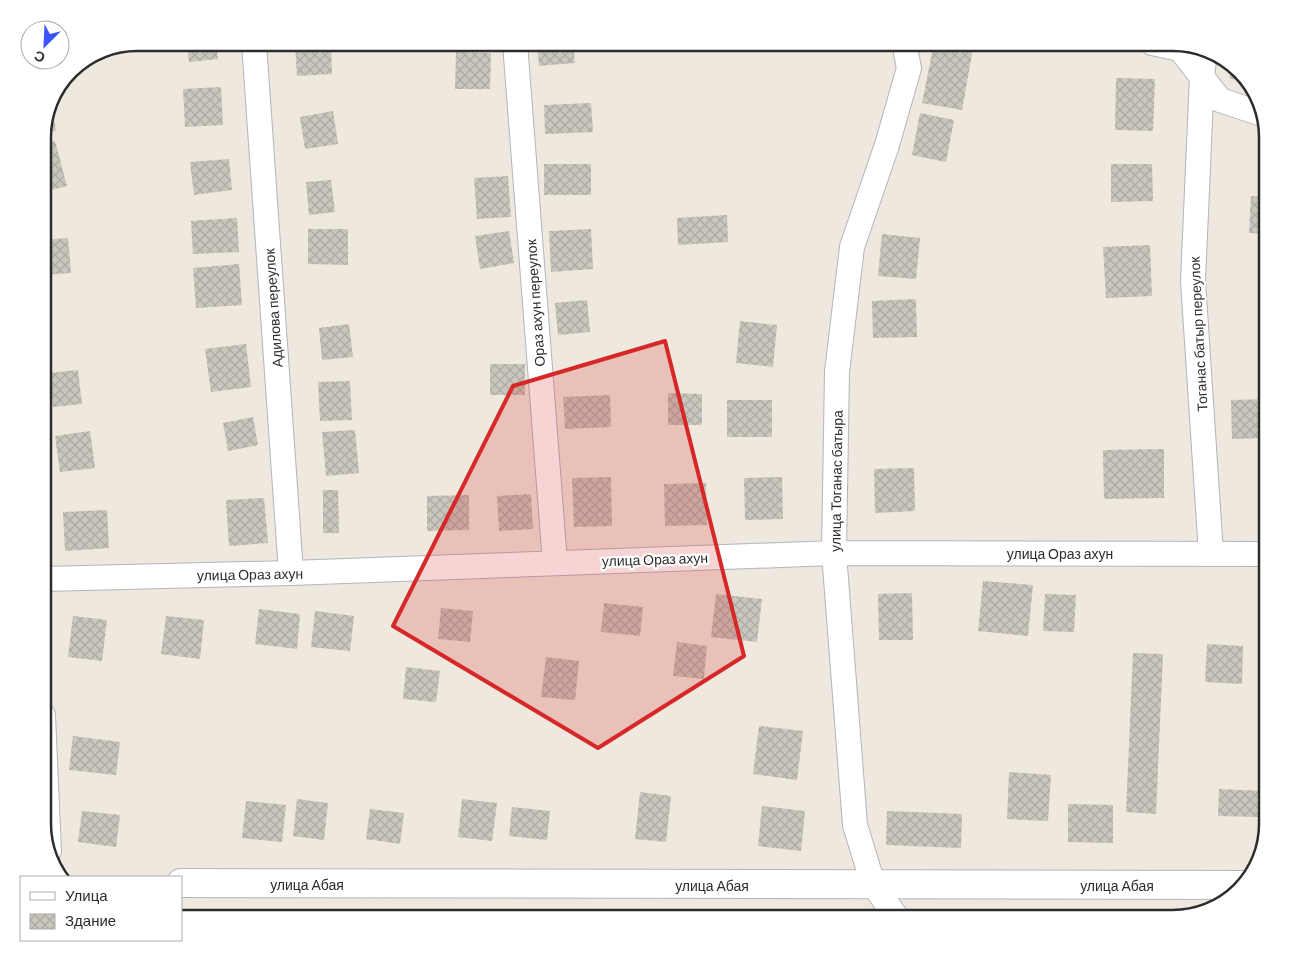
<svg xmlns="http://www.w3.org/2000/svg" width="1310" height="961" viewBox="0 0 1310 961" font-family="Barlow,sans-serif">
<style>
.building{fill:url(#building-cross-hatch)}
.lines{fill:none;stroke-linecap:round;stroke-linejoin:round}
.minor-casing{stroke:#b2b4c0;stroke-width:26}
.tertiary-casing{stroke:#b2b4c0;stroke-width:30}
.minor{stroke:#fff;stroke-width:24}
.tertiary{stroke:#fff;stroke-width:28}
.marked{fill:#d62828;fill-opacity:0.2;stroke:#d62828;stroke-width:4;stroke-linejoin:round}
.labels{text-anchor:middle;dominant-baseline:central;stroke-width:4.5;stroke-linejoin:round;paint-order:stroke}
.street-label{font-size:14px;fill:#2c2c2c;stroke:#fff}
.rim{fill:none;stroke:#2c2c2c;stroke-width:2.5}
</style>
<defs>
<pattern id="building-cross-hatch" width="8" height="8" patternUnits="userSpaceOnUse" patternTransform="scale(1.25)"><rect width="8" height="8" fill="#c9c6bc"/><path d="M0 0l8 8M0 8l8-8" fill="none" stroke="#adaaa2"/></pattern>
</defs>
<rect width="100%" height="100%" fill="#eee8de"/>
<path class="building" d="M187,43h29l2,16 -29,3z
M295,43h36l1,31 -35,2z
M537,43h36l2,20 -36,3z
M934,43h40l-12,67 -40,-7z
M456,52l35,1 -1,36h-35z
M1233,65l9,11 7,8 -20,-6z
M1116,78l39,1 -2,52 -38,-1z
M221,87l2,38 -38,2 -2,-38z
M51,100l5,31 -13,2v-2z
M591,103l2,29 -48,2 -1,-29z
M333,111l5,33 -33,5 -5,-32z
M920,113l34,7 -8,42 -34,-7z
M55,141l12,45 -24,6v-48z
M229,159l3,31 -38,5 -4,-33z
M544,164h47v31h-47z
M1111,164h41l1,37 -42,1z
M508,176l3,41 -34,2 -3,-41z
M331,180l4,32 -26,3 -3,-33z
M1251,196l16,1v37l-18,-1z
M727,215l1,27 -50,3 -1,-27z
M237,218l2,34 -46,2 -2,-33z
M308,229h40v36l-40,-1z
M591,229l2,40 -42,3 -2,-41z
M509,231l5,32 -34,6 -5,-33z
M882,234l38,4 -4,41 -38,-3z
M68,238l3,35 -28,2v-35z
M1150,245l2,51 -46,2 -3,-51z
M239,264l3,41 -46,3 -3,-40z
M916,299l1,38 -44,1 -1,-37z
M587,300l3,32 -32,3 -3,-32z
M740,321l37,4 -4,42 -37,-4z
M349,324l4,33 -31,3 -3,-32z
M246,344l5,43 -40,5 -6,-43z
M490,364h35v31h-35z
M78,370l4,34 -29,3 -4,-34z
M350,381l2,39 -32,1 -2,-39z
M668,393l34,1v31h-34z
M610,395l1,32 -46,2 -2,-32z
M1267,399v39l-35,1 -1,-39z
M727,400h45v37h-45z
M253,417l5,28 -30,6 -5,-28z
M355,430l4,43 -33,3 -4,-44z
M90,431l5,37 -35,4 -5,-36z
M1164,449v49l-60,1 -1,-49z
M914,468l1,43 -40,2 -1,-44z
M611,477l1,49 -38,1 -2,-49z
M782,477l1,42 -38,1 -1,-42z
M706,483l1,42 -42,1 -1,-42z
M323,490h15l1,43h-16z
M531,494l2,35 -34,2 -2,-35z
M469,495v35l-42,1v-35z
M264,498l4,45 -39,3 -3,-46z
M107,510l2,38 -44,3 -2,-39z
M983,581l50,4 -5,51 -50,-5z
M912,593l1,47h-34l-1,-46z
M716,594l46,5 -5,43 -46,-5z
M1045,594l31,1 -2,37 -31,-1z
M604,603l39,4 -3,29 -39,-4z
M441,608l32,3 -3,31 -32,-3z
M259,609l41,5 -3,35 -42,-5z
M315,611l39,5 -4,35 -39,-4z
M73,616l34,4 -5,41 -34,-4z
M166,616l38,4 -4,39 -39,-5z
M677,642l30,4 -3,33 -31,-3z
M1207,644l36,2 -1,38 -37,-2z
M1133,653l30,1 -7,160 -30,-2z
M546,657l33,4 -4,39 -34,-3z
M406,667l34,4 -4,31 -33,-3z
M759,726l44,5 -6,49 -44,-6z
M73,736l47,6 -4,33 -47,-5z
M1009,772l42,3 -3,46 -41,-2z
M1219,789l44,2 -1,26 -44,-1z
M640,792l31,4 -5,46 -31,-3z
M297,799l31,4 -4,37 -31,-4z
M462,799l35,4 -5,38 -34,-4z
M246,801l40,4 -4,37 -40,-4z
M1068,804l45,1v38l-45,-1z
M762,806l43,5 -4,40 -43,-5z
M512,807l38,4 -3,29 -38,-4z
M370,809l34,4 -4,31 -34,-5z
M82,811l38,4 -4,32 -38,-5z
M887,811l75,3 -1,34 -75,-3z"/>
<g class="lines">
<defs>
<path id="minor" d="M254,43l37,530
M515,43l40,520
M1152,43l28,6 40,51 42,14
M1205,53l-3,23 -9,205 18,273
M43,579l248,-6 543,-20 433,1
M43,715l6,136
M897,918l-24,-34 -18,-59 -21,-272 3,-181 15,-125 35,-102 22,-77 -5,-25"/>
<path id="tertiary" d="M181,883l1063,2"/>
</defs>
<use href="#minor" class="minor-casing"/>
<use href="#tertiary" class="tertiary-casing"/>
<use href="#minor" class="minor"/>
<use href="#tertiary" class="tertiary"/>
</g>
<path class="marked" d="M665,341l79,315 -146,92 -205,-122 120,-240z"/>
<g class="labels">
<g class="street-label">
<text transform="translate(535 303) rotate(-94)">Ораз ахун переулок</text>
<text transform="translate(273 308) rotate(-94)">Адилова переулок</text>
<text transform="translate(1198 334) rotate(-93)">Тоганас батыр переулок</text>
<text transform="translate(836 481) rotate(-89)">улица Тоганас батыра</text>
<text x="1060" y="553">улица Ораз ахун</text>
<text transform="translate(655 559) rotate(-2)">улица Ораз ахун</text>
<text transform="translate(250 574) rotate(-1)">улица Ораз ахун</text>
<text x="307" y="884">улица Абая</text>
<text x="712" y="885">улица Абая</text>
<text x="1117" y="885">улица Абая</text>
</g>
</g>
<path d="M0 0H1310V961H0ZM137 51H1173A86 86 0 0 1 1259 137V824A86 86 0 0 1 1173 910H137A86 86 0 0 1 51 824V137A86 86 0 0 1 137 51Z" fill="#fff" fill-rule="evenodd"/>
<path class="rim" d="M137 51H1173A86 86 0 0 1 1259 137V824A86 86 0 0 1 1173 910H137A86 86 0 0 1 51 824V137A86 86 0 0 1 137 51Z"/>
<rect x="20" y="876" width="162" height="65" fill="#ffffff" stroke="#ababab"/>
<rect x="30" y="892" width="25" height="8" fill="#ffffff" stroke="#ababab"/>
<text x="65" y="901" font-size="15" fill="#2c2c2c">Улица</text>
<rect x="30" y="914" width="25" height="15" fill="url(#building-cross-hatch)" stroke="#ababab"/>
<text x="65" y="926" font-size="15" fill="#2c2c2c">Здание</text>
<g transform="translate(45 45) rotate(204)"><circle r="24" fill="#ffffff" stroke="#ababab"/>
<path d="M0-4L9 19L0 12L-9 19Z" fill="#3a54ff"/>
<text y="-8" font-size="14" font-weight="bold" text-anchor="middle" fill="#2c2c2c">С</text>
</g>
</svg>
